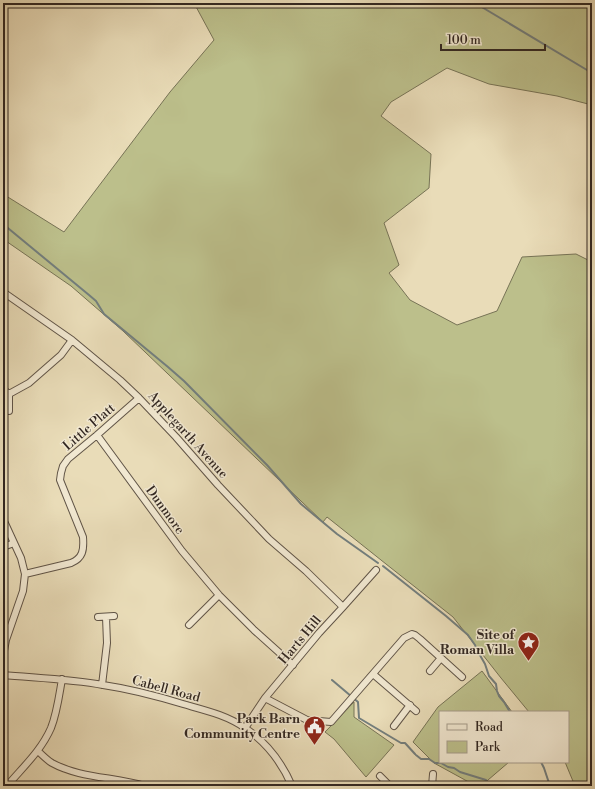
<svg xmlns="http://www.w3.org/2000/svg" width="595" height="789" viewBox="0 0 595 789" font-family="'Libre Bodoni',serif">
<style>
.green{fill:#bcbf8b;stroke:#777356}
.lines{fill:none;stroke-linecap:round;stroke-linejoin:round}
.stream{stroke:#737e7d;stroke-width:2}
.minor-casing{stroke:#605447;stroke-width:8}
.minor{stroke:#f1e8d1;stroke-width:6}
.labels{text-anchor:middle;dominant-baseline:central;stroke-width:3;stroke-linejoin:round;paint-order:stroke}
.street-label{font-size:13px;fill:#322721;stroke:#f1e8d1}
.poi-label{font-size:13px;font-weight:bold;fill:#322721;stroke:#f1e8d1;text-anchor:end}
</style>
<rect width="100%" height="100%" fill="#e9dcb8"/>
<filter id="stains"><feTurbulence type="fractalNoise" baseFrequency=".005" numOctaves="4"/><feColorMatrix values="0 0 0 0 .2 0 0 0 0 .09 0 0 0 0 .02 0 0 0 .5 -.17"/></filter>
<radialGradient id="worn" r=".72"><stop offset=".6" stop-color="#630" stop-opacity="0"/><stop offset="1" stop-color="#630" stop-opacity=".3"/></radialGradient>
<path class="green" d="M194,3h398v102l-35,-9 -68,-12 -42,-16 -56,34 -10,14 50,38 -2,34 -45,35 15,42 -10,8 21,27 47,25 40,-14 25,-54 54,-3 16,8v524h-17l-10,-24h3v-50h-39l-28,-34 -48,-61 -67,-53 -59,-47 -4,5 -200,-191 -52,-45 -68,-47v-45l61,38 106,-140 44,-52z
M482,671l30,41h-72v50h69l-28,24h-5l-42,-23 -21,-21 25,-35z
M354,702v15l40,28 -28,32 -32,-38 -9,-7z"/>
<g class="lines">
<path class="stream" d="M475,3l117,70
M3,224l86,71 7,6 8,13 64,53 16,14 83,84 34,39 36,30 41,29
M383,566l63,50 22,19 7,10 2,5 8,14 4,12 7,8 1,7 2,5 5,6 6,10
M332,680l26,22 1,16 42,25h4l10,11
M416,755l5,4h8l6,4h6l7,4 6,1 6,4 26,8 3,4 6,2
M541,762l3,6 6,18"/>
<defs>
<path id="minor" d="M3,292l69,48 48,40 19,18 37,39 42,48 51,54 37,32 37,36
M3,389l6,5
M9,411v-17l20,-11 32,-28 11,-15
M97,435l85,116 37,44 35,35 39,35
M3,519l18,39 4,16 -2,17 -17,49 -3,16
M3,547l11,-4
M25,574l46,-11c12,-5 13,-13 12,-26l-23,-57 1,-7 2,-7 5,-7 29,-24 42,-37
M98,617l16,-1
M189,625l30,-30
M430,671l11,-13
M373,674l43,37
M3,675c33,3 67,4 100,10 27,4 54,11 80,19 21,6 44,11 62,24 21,14 37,35 47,58
M102,685l5,-42 -1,-26
M265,698l42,22 24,2 73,-84 8,-4 3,1 5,4 42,38
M394,726l16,-21
M245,728l20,-30 54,-65 24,-26 33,-37
M38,751c4,4 9,9 14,12 27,15 63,14 93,23
M380,776l10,10
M7,786c15,-18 34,-35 44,-58 6,-15 8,-32 11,-49
M432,786l1,-12"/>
</defs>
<use href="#minor" class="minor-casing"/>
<use href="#minor" class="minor"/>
</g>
<defs>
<symbol id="sight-pin" viewBox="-11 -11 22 30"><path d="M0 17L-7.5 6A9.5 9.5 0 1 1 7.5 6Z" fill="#8f2418" stroke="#f1e8d1"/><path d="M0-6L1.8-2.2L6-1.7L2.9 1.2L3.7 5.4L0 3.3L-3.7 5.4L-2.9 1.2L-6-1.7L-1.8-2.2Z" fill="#fff"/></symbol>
<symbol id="civic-pin" viewBox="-11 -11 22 30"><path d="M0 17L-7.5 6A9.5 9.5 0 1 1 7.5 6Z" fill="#8f2418" stroke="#f1e8d1"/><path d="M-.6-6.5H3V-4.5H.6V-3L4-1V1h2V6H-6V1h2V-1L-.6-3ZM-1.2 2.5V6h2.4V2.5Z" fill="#fff"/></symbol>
</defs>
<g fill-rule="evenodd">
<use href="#sight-pin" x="516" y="630" width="25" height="34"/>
<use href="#civic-pin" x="302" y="714" width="25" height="34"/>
</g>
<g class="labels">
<g class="street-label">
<text transform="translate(89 427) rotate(-41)">Little Platt</text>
<text transform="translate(188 435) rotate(48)">Applegarth Avenue</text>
<text transform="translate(165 510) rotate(54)">Dunmore</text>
<text transform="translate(300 640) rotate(-50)">Harts Hill</text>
<text transform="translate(166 689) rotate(15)">Cabell Road</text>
</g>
<g class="poi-label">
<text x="514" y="635">Site of<tspan x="514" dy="15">Roman Villa</tspan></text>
<text x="300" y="719">Park Barn<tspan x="300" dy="15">Community Centre</tspan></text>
</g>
</g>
<rect width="595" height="789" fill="none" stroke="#e9dcb8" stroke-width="16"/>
<rect x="4" y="4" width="587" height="781" fill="none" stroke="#322721" stroke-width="2"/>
<rect x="8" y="8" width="579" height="773" fill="none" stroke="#322721"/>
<rect x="439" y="711" width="130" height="52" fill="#f1e8d1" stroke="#a59b8b"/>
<rect x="447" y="724" width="20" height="6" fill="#f1e8d1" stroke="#a59b8b"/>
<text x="475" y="731" font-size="12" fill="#322721">Road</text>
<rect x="447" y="741" width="20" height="12" fill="#bcbf8b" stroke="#a59b8b"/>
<text x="475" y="751" font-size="12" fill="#322721">Park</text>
<path d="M441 44v6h104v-6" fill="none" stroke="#322721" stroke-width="2"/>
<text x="447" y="44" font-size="12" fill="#322721" stroke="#f1e8d1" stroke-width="3" paint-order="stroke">100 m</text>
<rect width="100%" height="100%" filter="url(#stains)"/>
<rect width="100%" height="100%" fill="url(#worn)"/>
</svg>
